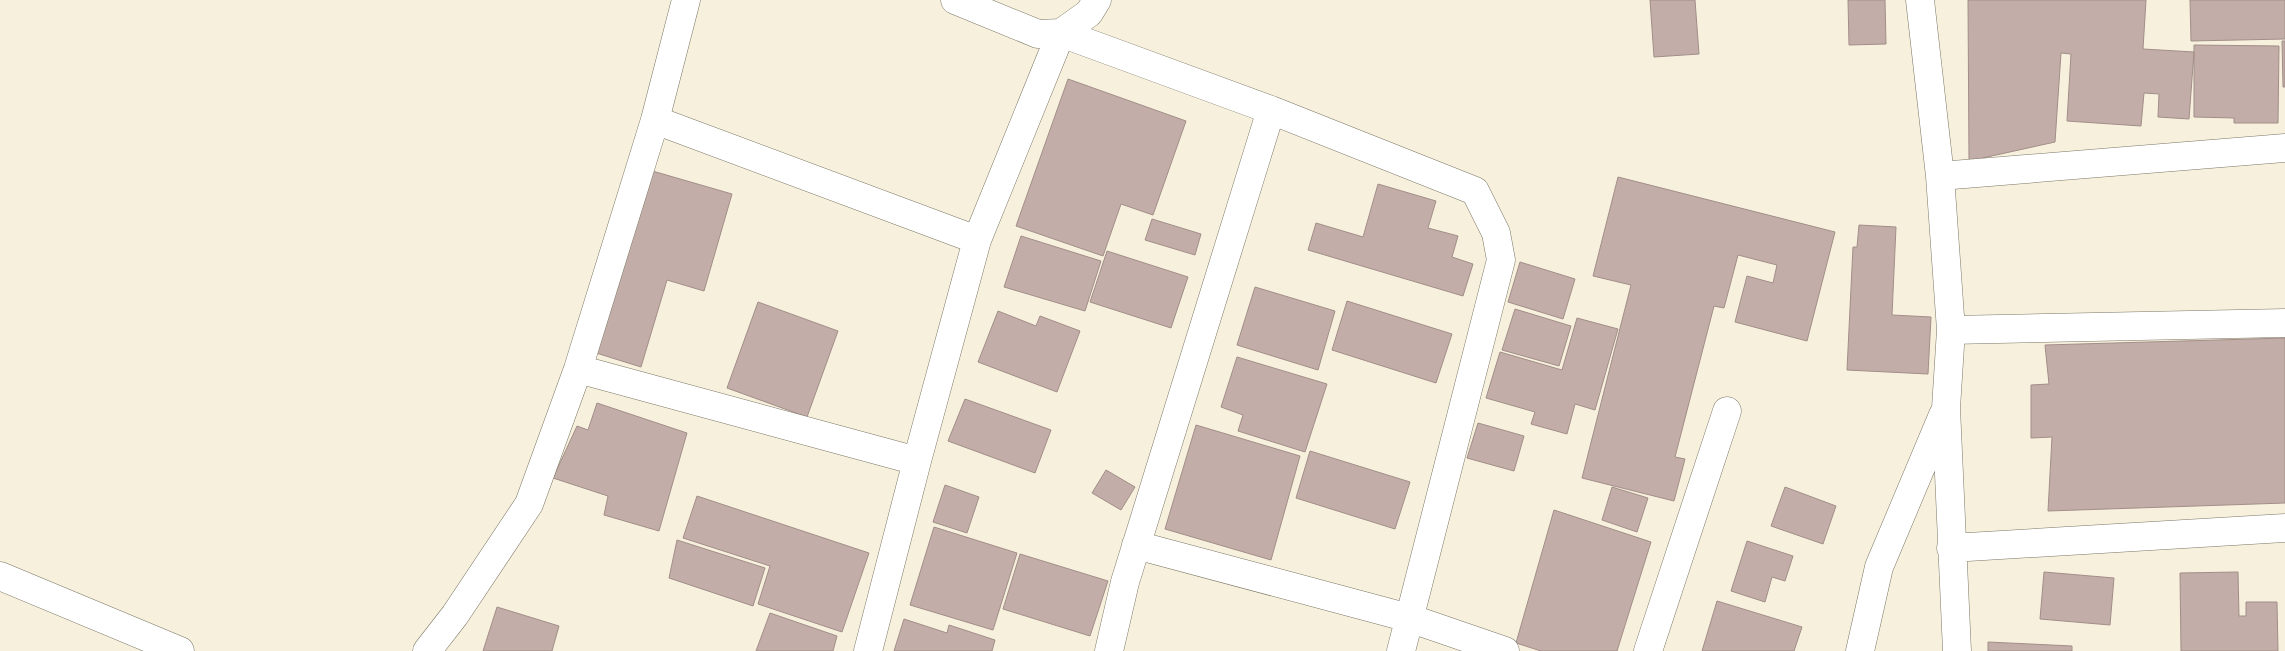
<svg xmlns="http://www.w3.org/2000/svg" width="2285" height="651" viewBox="0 0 2285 651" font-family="'PT Serif',serif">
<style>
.building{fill:#c3ada8;stroke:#a28e88}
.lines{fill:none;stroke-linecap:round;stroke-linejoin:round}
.minor-casing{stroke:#7c7766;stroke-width:29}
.minor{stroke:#fff;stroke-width:28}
</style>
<rect width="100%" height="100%" fill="#f6f0dd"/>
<path class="building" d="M1650,0h45l4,54 -45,3z
M1848,0h37l1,44 -37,1z
M1968,0h178l-3,49 51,3 -5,67 -31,-2 1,-23 -15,-1 -3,33 -74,-5 4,-67 -10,-1 -6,89 -86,19z
M2190,0h95v39l-94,2z
M2282,41h3v46h-2z
M2194,45l85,1 -1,77h-44v-5l-40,-1z
M1068,79l118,42 -33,94 -32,-11 -18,52 -87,-30z
M649,170l83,24 -28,97 -37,-11 -26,87 -48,-15z
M1618,177l217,55 -28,109 -72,-19 12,-46 26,7 4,-18 -39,-10 -14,53 -10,-2 -39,151 10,2 -11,42 -92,-23 49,-193 -38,-9z
M1378,184l58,17 -8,27 30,8 -6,21 21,7 -10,32 -155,-46 8,-27 47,14z
M1152,219l49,15 -6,21 -50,-15z
M1859,225l37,2 -4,88 39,2 -3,57 -81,-4 6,-123h4z
M1021,236l80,25 -16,50 -81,-24z
M1107,251l81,26 -17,51 -81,-26z
M1520,262l55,17 -12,40 -55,-17z
M1255,287l80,24 -17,59 -81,-25z
M1347,301l105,33 -16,49 -104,-33z
M758,302l80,29 -31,86 -80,-29z
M1515,309l56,17 -12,40 -57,-16z
M998,311l38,15 4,-10 40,15 -23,61 -79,-30z
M1577,318l41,11 -23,81 -20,-6 -8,30 -36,-10 4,-12 -49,-14 14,-46 62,18z
M2285,338v165l-237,8 4,-74 -21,1v-53l18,-1 -4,-39z
M1237,357l90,27 -22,68 -67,-21 5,-16 -22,-8z
M965,399l86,31 -16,43 -87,-32z
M597,403l90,30 -28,98 -55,-16 4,-19 -55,-18 24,-52 11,4z
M1478,423l46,13 -10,35 -47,-13z
M1196,425l104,31 -29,104 -106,-31z
M1310,451l100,31 -15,47 -99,-31z
M1106,470l29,17 -14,23 -29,-17z
M945,485l34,12 -12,36 -34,-11z
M1612,487l36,11 -11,34 -35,-12z
M1785,487l51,19 -13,38 -52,-18z
M697,496l172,57 -27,79 -84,-28 12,-38 -87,-28z
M1554,510l97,32 -34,109h-76l-25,-8z
M934,527l83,26 -24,77 -83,-25z
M677,540l88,28 -12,38 -84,-28z
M1747,541l46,15 -8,25 -13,-4 -7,25 -34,-11z
M1020,554l88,27 -18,55 -87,-27z
M2044,572l70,6 -4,47 -70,-6z
M2238,572l1,44h7v-14h31l1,49h-97l-1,-78z
M1717,601l85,26 -8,24h-92z
M497,607l62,19 -7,25h-69z
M770,613l67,23 -4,15h-77z
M904,619l43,14 2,-8 46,15 -3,11h-98z
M1988,642l84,4v5h-84z"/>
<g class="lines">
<defs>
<path id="minor" d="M955,0l83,34 23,-1 28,-20 8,-13
M1920,0l20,176 11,154 -5,78 11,243
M655,120l322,120
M1940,176l345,-28
M1951,330l334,-7
M578,369l339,92
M1136,545l273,73 96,33
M1951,548l334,-20
M0,576l180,75
M427,651l28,-36 74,-111 49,-135 77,-249 31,-120
M868,651l49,-190 60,-221 84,-207 210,77 204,81 21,42 5,27 -100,391
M1109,651l16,-69 146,-472
M1648,651l79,-240
M1860,651l19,-84 64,-152"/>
</defs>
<use href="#minor" class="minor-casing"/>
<use href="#minor" class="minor"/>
</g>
</svg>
